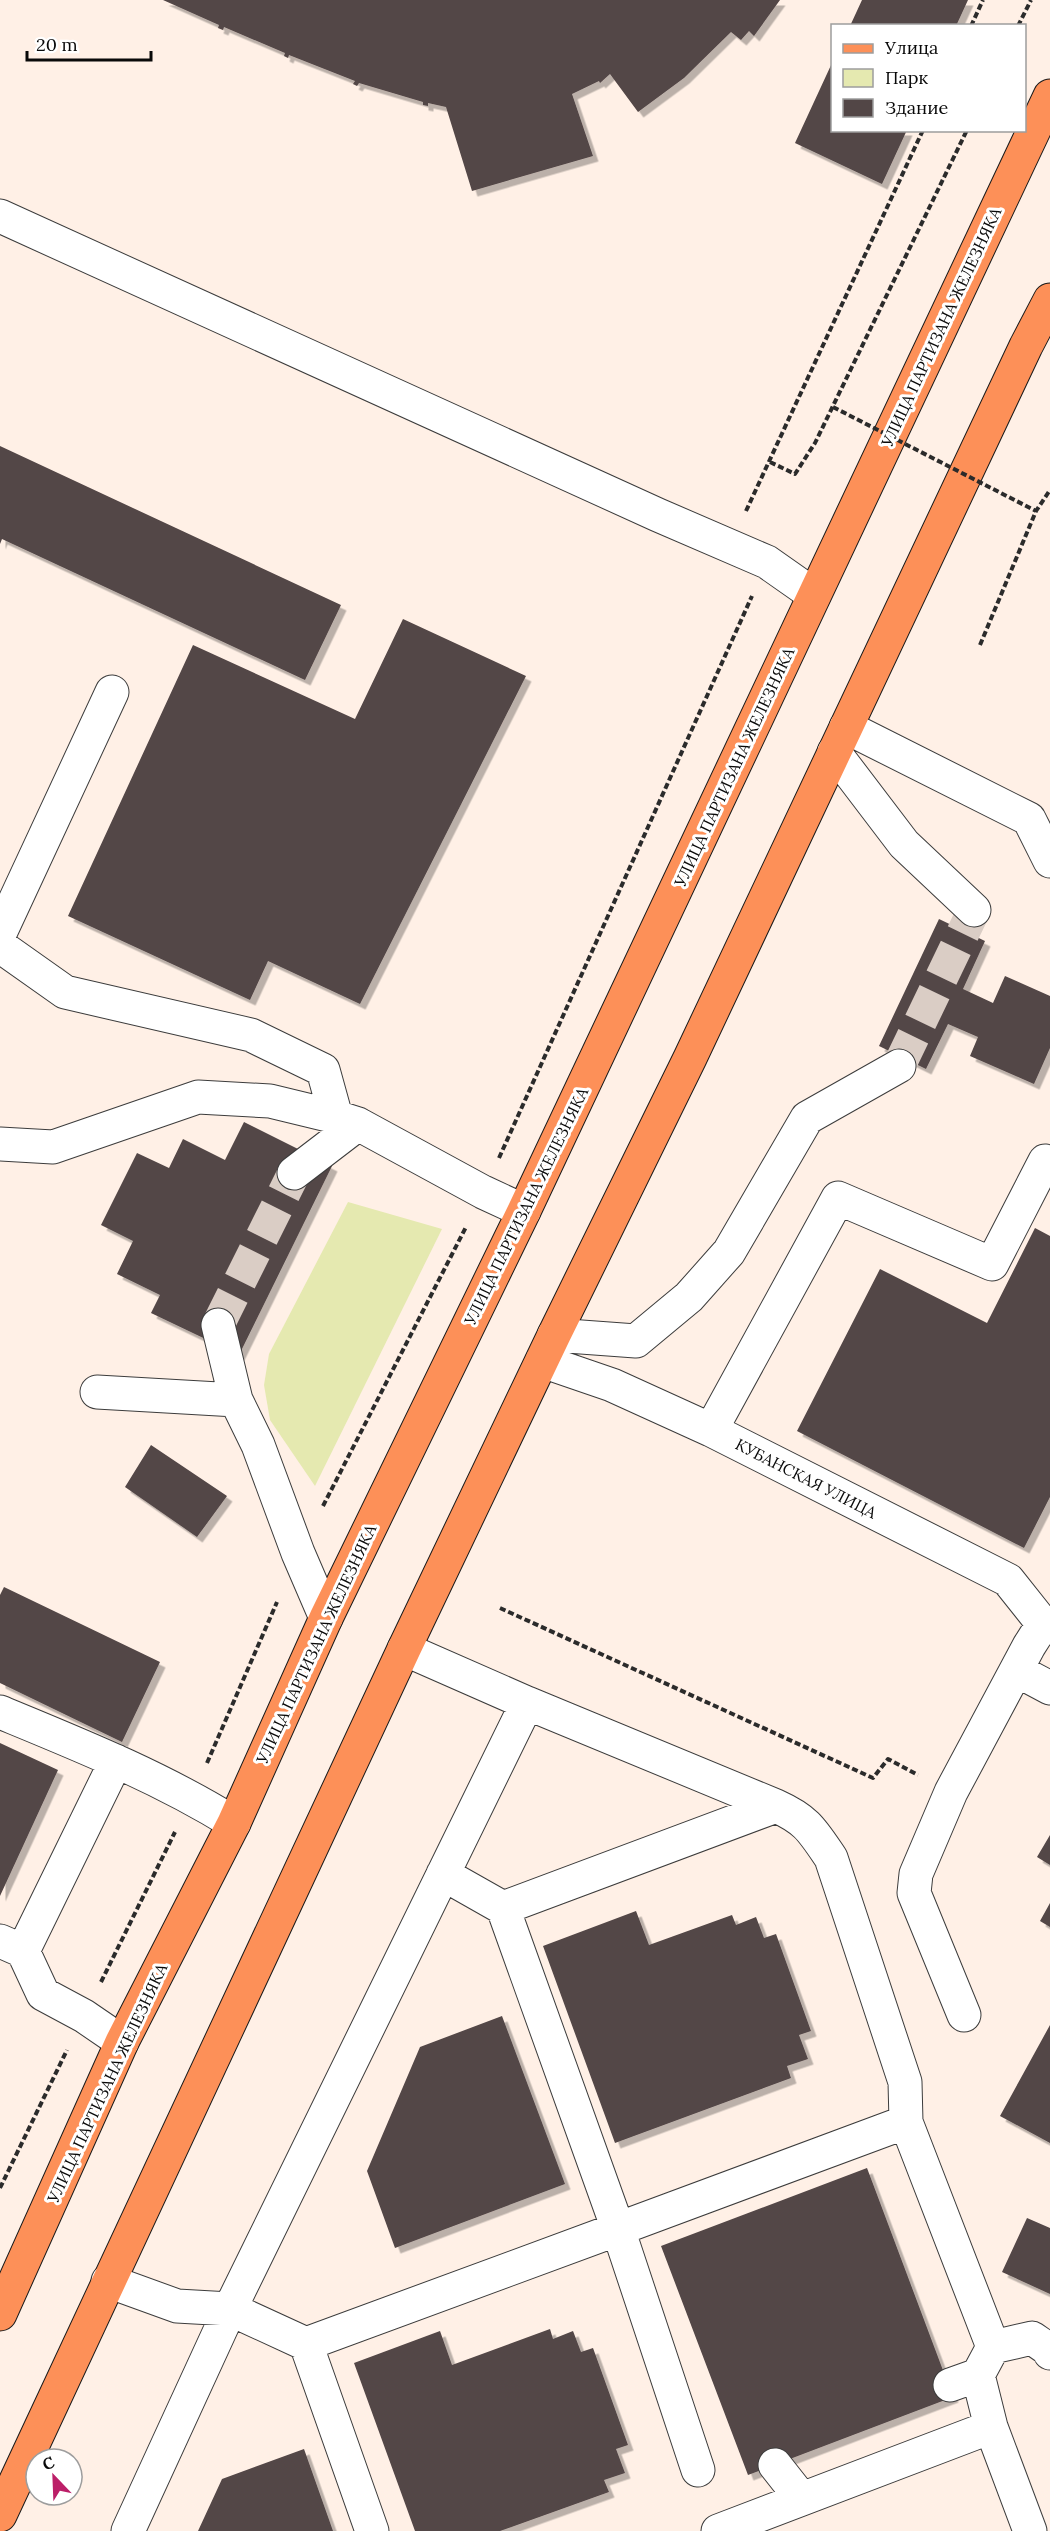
<svg xmlns="http://www.w3.org/2000/svg" width="1050" height="2531" viewBox="0 0 1050 2531" font-family="Lora,serif">
<style>
.green{fill:#e5e9b0}
.building{fill:#524646;filter:url(#shadow)}
.lines{fill:none;stroke-linecap:round;stroke-linejoin:round}
.minor-tunnel{stroke:#dacdc5;stroke-width:33;stroke-dasharray:33 16;stroke-linecap:butt}
.minor-casing{stroke:#3c3c3c;stroke-width:35}
.major-casing{stroke:#1a1a1a;stroke-width:35}
.path{stroke:#2b2b2b;stroke-width:4;stroke-dasharray:6 3;stroke-linecap:butt}
.minor{stroke:#fff;stroke-width:33}
.major{stroke:#fd9058;stroke-width:33}
.path-bridge{stroke:#2b2b2b;stroke-width:4;stroke-dasharray:6 3;stroke-linecap:butt}
.labels{text-anchor:middle;dominant-baseline:central;stroke-width:6;stroke-linejoin:round;paint-order:stroke}
.street-label{font-size:16px;fill:#090909;stroke:#fff}
</style>
<defs>
<filter id="shadow"><feDropShadow dx="5.5" dy="5.5" stdDeviation="0" flood-color="#0004"/></filter>
</defs>
<rect width="100%" height="100%" fill="#fff0e6"/>
<path class="green" d="M348,1202l94,27 -127,257 -45,-66 -6,-35 5,-31z"/>
<path class="building" d="M163,0h617l-26,36 -5,-5 -8,9 -10,-8 -47,46 -46,34 -28,-38 -10,9 -1,-2 -27,13 21,62 -121,35 -26,-84 -18,-4v3l-5,-1v-3l-64,-19 -2,3 -4,-2 2,-3 -66,-26 -1,3 -4,-2 1,-3 -61,-26 -1,3 -5,-2 1,-3z
M862,0h106l-12,26h-106z
M832,63v67h75l-25,54 -87,-41z
M0,446l341,159 -36,75 -303,-141 -2,5z
M403,619l123,57 -166,328 -92,-43 -18,39 -182,-84 125,-271 162,74z
M939,919l46,22 -22,48 30,14 12,-27 45,20v52l-16,36 -64,-28 8,-19 -30,-13 -22,45 -47,-23z
M244,1122l88,44 -93,189 -88,-42 9,-18 -43,-21 16,-33 -32,-16 36,-72 32,15 14,-29 42,21z
M1035,1228l15,8v261l-26,51 -227,-117 83,-162 107,54z
M151,1445l76,51 -30,41 -72,-50z
M4,1587l156,75 -38,80 -122,-59v-88z
M0,1743l58,27 -58,126z
M1050,1835v30l-13,-8z
M1050,1903v24l-10,-6z
M636,1911l13,34 83,-30 4,10 20,-8 8,21 12,-4 35,97 -12,4 9,24 -21,7 4,12 -176,65 -72,-197z
M502,2016l63,168 -170,64 -28,-77 53,-124z
M1050,2025v118l-50,-27z
M867,2168l86,229 -205,78 -87,-229z
M1027,2218l23,10v66l-48,-22z
M550,2329l3,10 20,-8 8,21 12,-4 35,97 -12,4 9,24 -21,7 5,12 -109,39h-85l-61,-168 86,-32 12,34z
M304,2449l29,82h-135l24,-52z"/>
<g class="lines">
<path class="minor-tunnel" d="M899,1066l75,-156
M218,1325l76,-152"/>
<defs>
<path id="minor" d="M0,216l658,299 109,47 47,33
M846,727l183,92 21,42
M834,752l70,92 70,66
M0,933l112,-241
M0,946l65,46 186,43 72,35 13,47 22,7 125,68 41,19
M0,1144l53,3 145,-50 72,4 66,16
M294,1173l64,-49
M218,1325l18,75 22,45 40,108 28,65
M554,1335l82,6 53,-44 40,-45 78,-134 92,-52
M542,1361l70,24 99,45 297,150 35,44 7,4
M97,1392l139,8
M711,1430l127,-232 154,66 53,-103
M1018,1671l32,17
M527,1703l249,103
M0,1712c80,33 160,65 234,111
M443,1874l60,34 273,-102c31,14 36,24 55,52l74,224 1,40 -288,107 -115,-321
M0,1941l23,10 20,43 41,22 38,26
M23,1951l93,-190
M964,2015l-50,-122 2,-19 35,-82 78,-146 14,-22
M108,2281l69,25 53,3 297,-606 -123,-54
M306,2344l312,-115 80,241
M993,2347l39,-9 16,11 2,4
M950,2385l28,-10
M991,2427l39,104
M775,2465l26,33
M128,2531l102,-222 76,35 66,187
M718,2531l273,-104 -13,-52 15,-28 -87,-225"/>
<path id="major" d="M0,2314l122,-272 112,-219 92,-205 198,-407 526,-1115
M0,2515l404,-866 150,-314 136,-277 336,-712 24,-46"/>
</defs>
<use href="#minor" class="minor-casing"/>
<use href="#major" class="major-casing"/>
<path class="path" d="M971,26l12,-26
M1018,26l13,-26
M770,462l25,12 20,-31 152,-313
M746,511l177,-381
M980,645l56,-134 14,-21
M499,1158l253,-562
M323,1506l143,-279
M500,1608l373,170 15,-19 30,16
M207,1763l70,-161
M101,1982l74,-150
M0,2188l67,-138"/>
<use href="#minor" class="minor"/>
<use href="#major" class="major"/>
<path class="path-bridge" d="M833,407l203,104"/>
</g>
<g class="labels">
<g class="street-label">
<text transform="translate(941 327) rotate(-65)">УЛИЦА ПАРТИЗАНА ЖЕЛЕЗНЯКА</text>
<text transform="translate(734 767) rotate(-65)">УЛИЦА ПАРТИЗАНА ЖЕЛЕЗНЯКА</text>
<text transform="translate(526 1206) rotate(-64)">УЛИЦА ПАРТИЗАНА ЖЕЛЕЗНЯКА</text>
<text transform="translate(806 1478) rotate(27)">КУБАНСКАЯ УЛИЦА</text>
<text transform="translate(316 1644) rotate(-65)">УЛИЦА ПАРТИЗАНА ЖЕЛЕЗНЯКА</text>
<text transform="translate(107 2083) rotate(-65)">УЛИЦА ПАРТИЗАНА ЖЕЛЕЗНЯКА</text>
</g>
</g>
<rect x="831" y="24" width="195" height="108" fill="#ffffff" stroke="#9d9d9d" stroke-width="1.5"/>
<rect x="843" y="44" width="30" height="9" fill="#fd9058" stroke="#9d9d9d" stroke-width="1.5"/>
<text x="885" y="54" font-size="18" fill="#090909">Улица</text>
<rect x="843" y="69" width="30" height="18" fill="#e5e9b0" stroke="#9d9d9d" stroke-width="1.5"/>
<text x="885" y="84" font-size="18" fill="#090909">Парк</text>
<rect x="843" y="99" width="30" height="18" fill="#524646" stroke="#9d9d9d" stroke-width="1.5"/>
<text x="885" y="114" font-size="18" fill="#090909">Здание</text>
<g transform="translate(54 2477) rotate(337)"><circle r="28" fill="#ffffff" stroke="#9d9d9d" stroke-width="1.5"/>
<path d="M0-4.5L10 22L0 15L-10 22Z" fill="#bc1f68"/>
<text y="-9" font-size="16" font-weight="bold" text-anchor="middle" fill="#090909">С</text>
</g>
<path d="M27 51v9h124v-9" fill="none" stroke="#090909" stroke-width="3"/>
<text x="36" y="51" font-size="18" fill="#090909" stroke="#ffffff" stroke-width="4.5" paint-order="stroke">20 m</text>
</svg>
